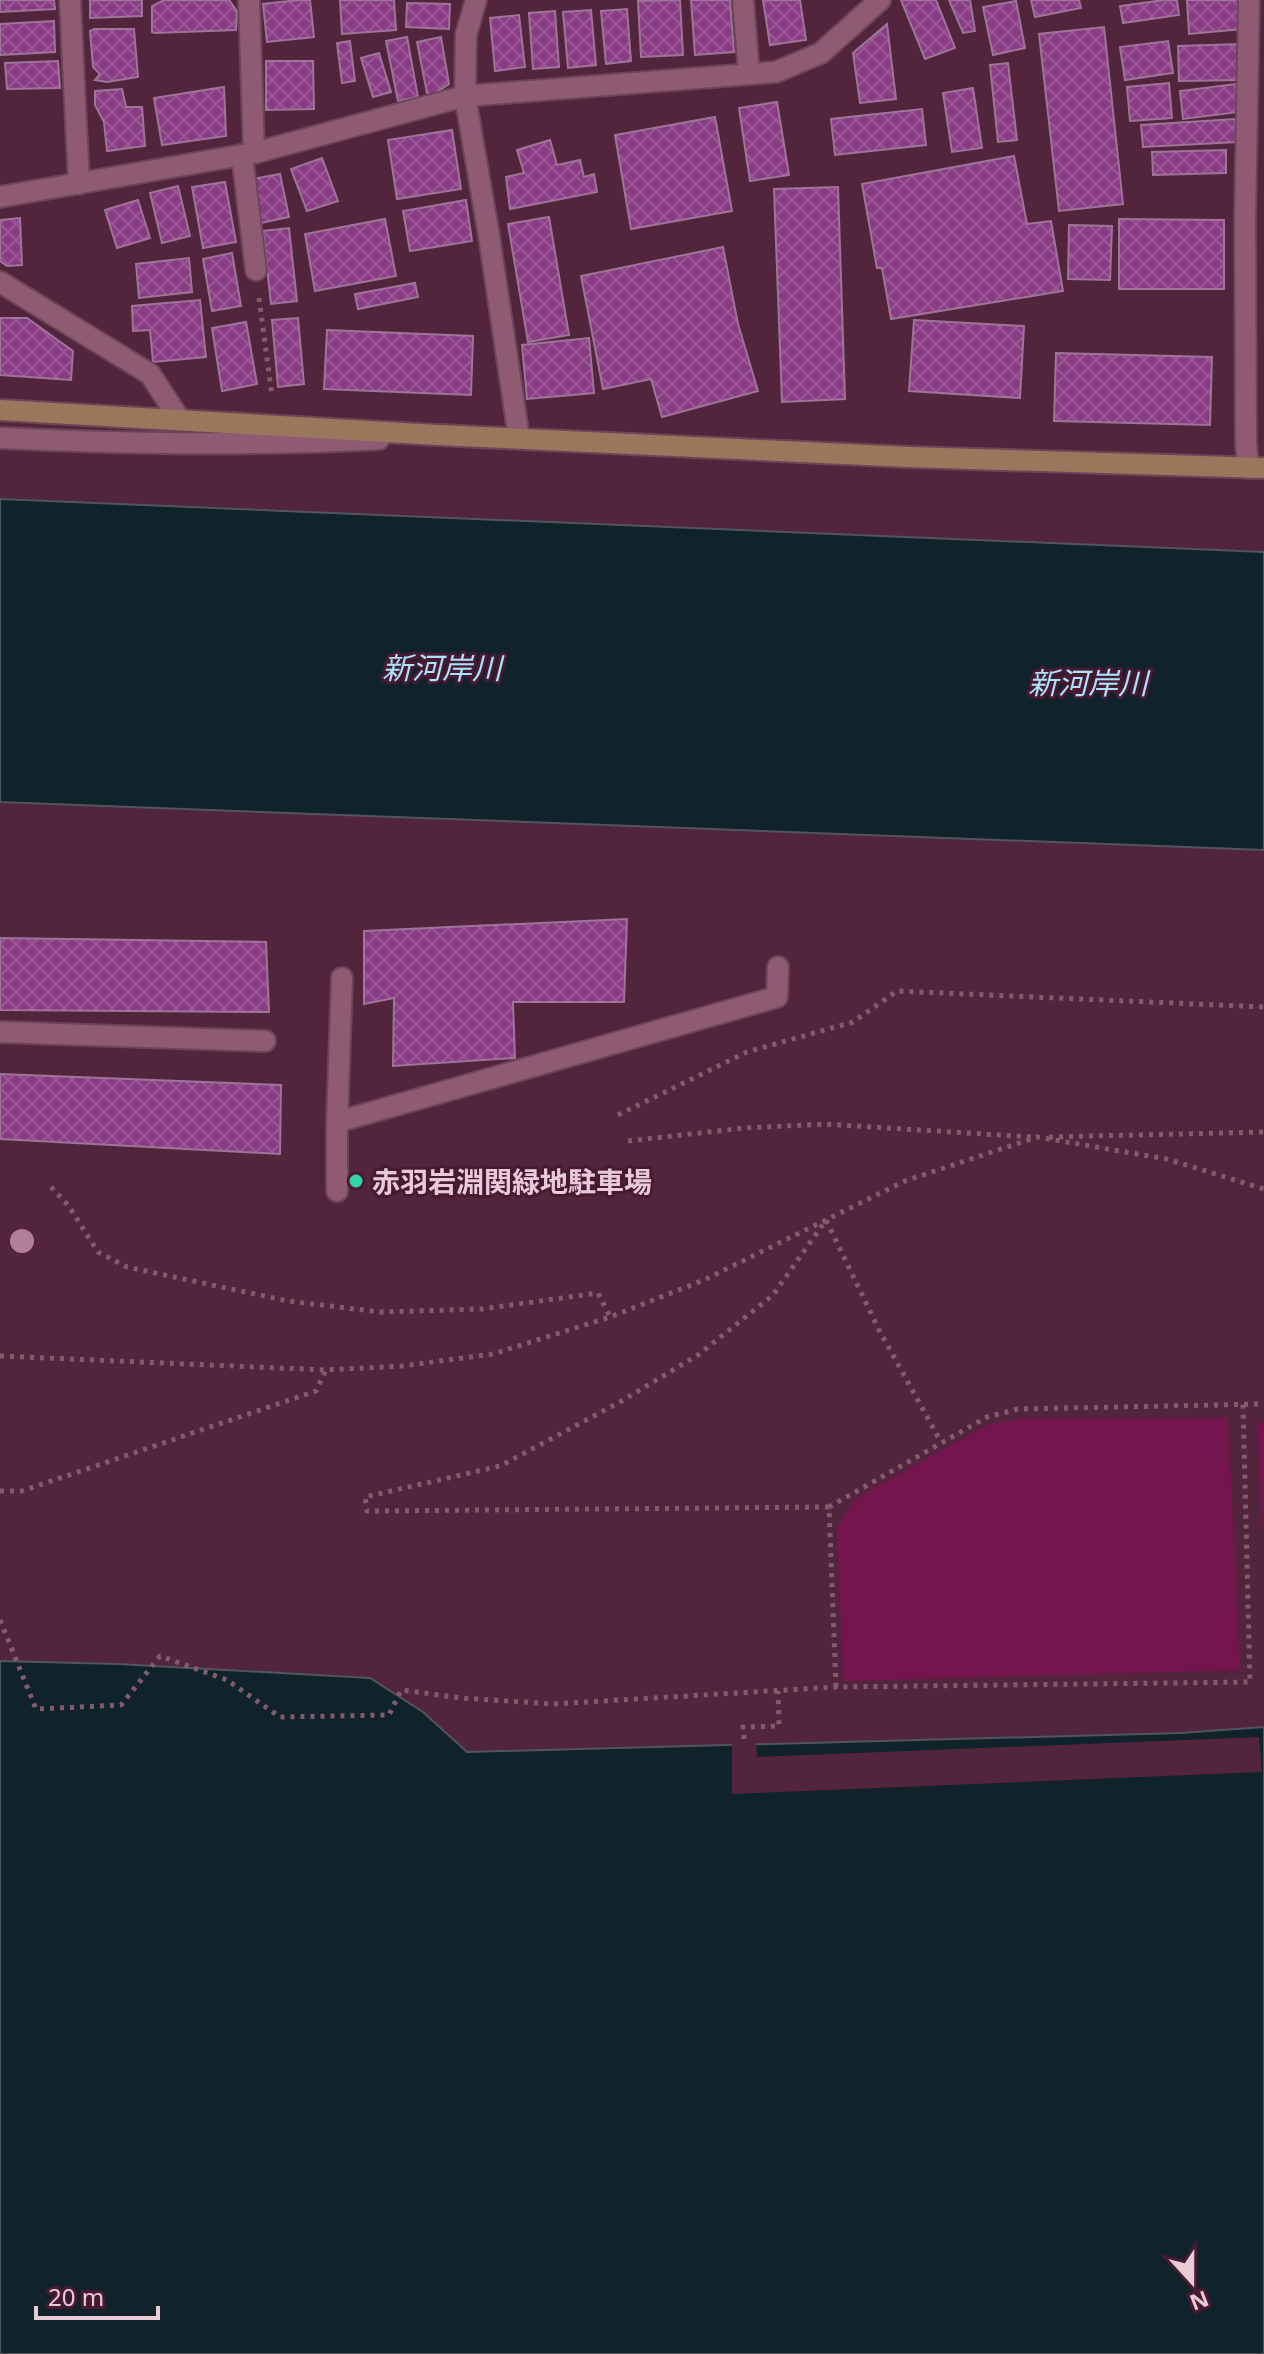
<svg xmlns="http://www.w3.org/2000/svg" width="1264" height="2354" viewBox="0 0 1264 2354" font-family="'Noto Sans','Noto Sans JP',sans-serif">
<style>
.green{fill:#74154d}
.water{fill:#10222a;stroke:#51555e;stroke-width:2}
.pier{fill:#52253c}
.building{fill:url(#building-cross-hatch);stroke:#9e7499;stroke-width:2}
.lines{fill:none;stroke-linecap:round;stroke-linejoin:round}
.lane-casing{stroke:#6c4559;stroke-width:24}
.street-casing{stroke:#6c4559;stroke-width:24}
.secondary-casing{stroke:#6c4559;stroke-width:24}
.path{stroke:#835b6e;stroke-width:5;stroke-dasharray:4 6;stroke-linecap:butt}
.lane{stroke:#8e5b73;stroke-width:20}
.street{stroke:#8e5b73;stroke-width:20}
.secondary{stroke:#9a775c;stroke-width:20}
.tree{fill:#b17f97}
.poi-dot{fill:#31d4a9;stroke:#471a32;stroke-width:3}
.labels{text-anchor:middle;dominant-baseline:central;stroke-width:6;stroke-linejoin:round;paint-order:stroke}
.poi-label{font-size:28px;font-weight:bold;fill:#e9cbd8;stroke:#471a32;text-anchor:start}
.water-label{font-size:30px;font-style:italic;fill:#abe2fd;stroke:#471a32}
</style>
<defs>
<pattern id="building-cross-hatch" width="8" height="8" patternUnits="userSpaceOnUse" patternTransform="scale(2)"><rect width="8" height="8" fill="#893c84"/><path d="M0 0l8 8M0 8l8-8" fill="none" stroke="#9a5795"/></pattern>
</defs>
<rect width="100%" height="100%" fill="#52253c"/>
<path class="green" d="M1024,1418h204l12,252 -397,11 -6,-154 18,-28 132,-74z
M1257,1423h7v127z"/>
<path class="water" d="M0,499l1264,53v298l-1264,-48z
M0,1661l118,3 252,14 53,34 44,40 714,-19 83,-6v627h-1264z"/>
<path class="pier" d="M1259,1737l3,35 -530,22v-53l24,-1 1,17z"/>
<path class="building" d="M0,0h54l1,9 -55,3z
M90,0h52v16l-52,2z
M164,0h65l8,11 -1,19 -81,3 -3,-1v-26z
M298,0h12l4,37 -47,5 -4,-38z
M340,0h54l2,30 -54,4z
M680,0l3,55 -42,2 -3,-56z
M691,0h39l4,52 -39,3z
M763,0h37l6,40 -36,5z
M901,0h35l19,48 -30,11z
M949,0h21l5,31 -12,2z
M1031,0h48l2,8 -46,9z
M1164,0h13l2,15 -56,8 -3,-17z
M1187,0h53l2,29 -53,5z
M1016,1l9,47 -32,7 -10,-48z
M407,3l43,1 -1,25 -43,-2z
M627,9l4,52 -25,3 -5,-53z
M591,10l5,55 -28,3 -5,-56z
M555,11l4,56 -26,2 -4,-56z
M519,15l6,52 -30,4 -5,-53z
M54,21l1,31 -55,3v-31z
M887,24l9,75 -36,4 -7,-50z
M1104,27l19,177 -64,7 -20,-177z
M94,29h40l4,48 -31,5 -12,-2 5,-6 -7,-7 -3,-36z
M407,37l11,60 -20,4 -12,-60z
M441,37l8,47 -21,14 -11,-56z
M350,41l5,40 -13,2 -5,-40z
M1168,41l5,32 -48,7 -5,-33z
M1240,44l1,36 -62,1 -1,-35z
M379,53l12,39 -18,5 -12,-39z
M58,61l2,27 -53,1 -2,-26z
M266,61h47l1,48 -48,1z
M1008,63l9,77 -19,2 -8,-77z
M1169,83l3,35 -42,3 -3,-34z
M1235,84l4,28 -56,7 -3,-28z
M224,87l2,49 -64,9 -8,-47z
M973,88l9,60 -30,4 -9,-59z
M122,89l4,18h16l3,39 -38,5 -3,-29 -9,-17v-14z
M777,102l12,73 -39,6 -11,-73z
M922,109l4,36 -91,10 -4,-36z
M715,117l17,94 -101,18 -16,-94z
M1235,119l2,23 -94,5 -2,-22z
M452,130l9,59 -64,10 -9,-59z
M550,140l7,25 23,-5 4,17 10,-3 3,18 -87,17 -4,-32 18,-4 -7,-23z
M1226,150v23l-73,2 -1,-23z
M1014,156l13,68 24,-3 12,70 -172,28 -9,-51h-5l-15,-84z
M322,158l16,43 -31,10 -16,-42z
M280,174l9,43 -33,7 -9,-44z
M225,182l11,60 -33,6 -11,-61z
M178,186l12,50 -28,7 -12,-50z
M838,187l7,212 -63,3 -8,-213z
M138,200l12,38 -33,10 -12,-38z
M466,200l6,41 -62,10 -7,-40z
M549,217l20,118 -41,7 -20,-118z
M20,218l2,47 -15,1 -7,-5v-41z
M385,219l11,57 -81,15 -10,-57z
M1119,219l105,1v69h-105z
M1069,225l43,1 -2,54 -42,-1z
M289,228l8,73 -26,3 -8,-73z
M723,247l15,77 20,67 -96,26 -11,-38 -48,10 -22,-113z
M232,253l9,53 -29,5 -9,-52z
M189,258l3,34 -53,6 -3,-34z
M415,283l3,14 -60,12 -3,-15z
M200,300l6,57 -53,5 -3,-32 -17,1 -1,-25z
M0,318h27l46,33 -2,29 -71,-5z
M298,318l6,66 -26,3 -6,-67z
M914,320l110,6 -4,72 -111,-7z
M246,322l11,62 -35,7 -10,-63z
M327,330l146,6 -2,59 -147,-6z
M589,338l5,55 -67,6 -5,-54z
M1056,353l156,4 -2,68 -156,-4z
M627,919l-3,83h-111l2,56 -122,8 1,-68 -30,6v-73z
M0,938l266,4 3,70 -269,-2z
M0,1074l281,11 -1,69 -280,-15z"/>
<g class="lines">
<defs>
<path id="lane" d="M249,0l5,153
M743,0l6,74
M465,96l24,140 30,202
M242,155l14,115
M0,282l150,92 30,46
M1248,468l-2,-25 -1,-225 4,-218
M0,1032l265,9
M337,1122l440,-125 1,-30
M337,1191v-69l5,-144"/>
<path id="street" d="M70,0l9,184
M465,96l1,-61 10,-35
M0,197l254,-44 211,-57 311,-24 45,-19 59,-53
M0,438c127,6 252,8 379,1"/>
<path id="secondary" d="M0,410l438,25 471,22 355,11"/>
</defs>
<use href="#lane" class="lane-casing"/>
<use href="#street" class="street-casing"/>
<use href="#secondary" class="secondary-casing"/>
<path class="path" d="M259,298l13,98
M618,1115l129,-63 106,-30 44,-31 367,16
M1049,1137l215,-5
M628,1141l116,-13 81,-4 206,13
M51,1187l17,18 30,47 29,15 161,34 92,11 102,-3 116,-16 12,24
M0,1356l326,14 76,-4 91,-12 117,-37 94,-37 201,-99 132,-44 130,22 97,30
M0,1491h22l294,-100 10,-21
M829,1507l-462,4 -2,-14 135,-31 120,-64 78,-47 75,-60 53,-75 53,110 62,112
M0,1620l36,89 85,-4 39,-49 67,24 53,37 109,-2 12,-25 61,8 91,6 283,-17 414,-5 -7,-278
M836,1687l-7,-180 158,-90 31,-8 246,-5
M744,1739l-1,-12 36,-1 -1,-35"/>
<use href="#lane" class="lane"/>
<use href="#street" class="street"/>
<use href="#secondary" class="secondary"/>
</g>
<circle class="tree" cx="22" cy="1241" r="12"/>
<circle class="poi-dot" cx="356" cy="1181" r="8"/>
<g class="labels">
<g class="poi-label">
<text x="372" y="1181">赤羽岩淵関緑地駐車場</text>
</g>
<g class="water-label">
<text x="442" y="667">新河岸川</text>
<text x="1088" y="682">新河岸川</text>
</g>
</g>
<g transform="translate(1192 2282) rotate(159)" stroke="#471a32" stroke-width="6" paint-order="stroke">
<path d="M0-6L14 30L0 20L-14 30Z" fill="#e9cbd8"/>
<text y="-12" font-size="22" font-weight="bold" text-anchor="middle" fill="#e9cbd8">N</text>
</g>
<path d="M36 2306v12h122v-12" fill="none" stroke="#e9cbd8" stroke-width="4"/>
<text x="48" y="2306" font-size="24" fill="#e9cbd8" stroke="#471a32" stroke-width="6" paint-order="stroke">20 m</text>
</svg>
